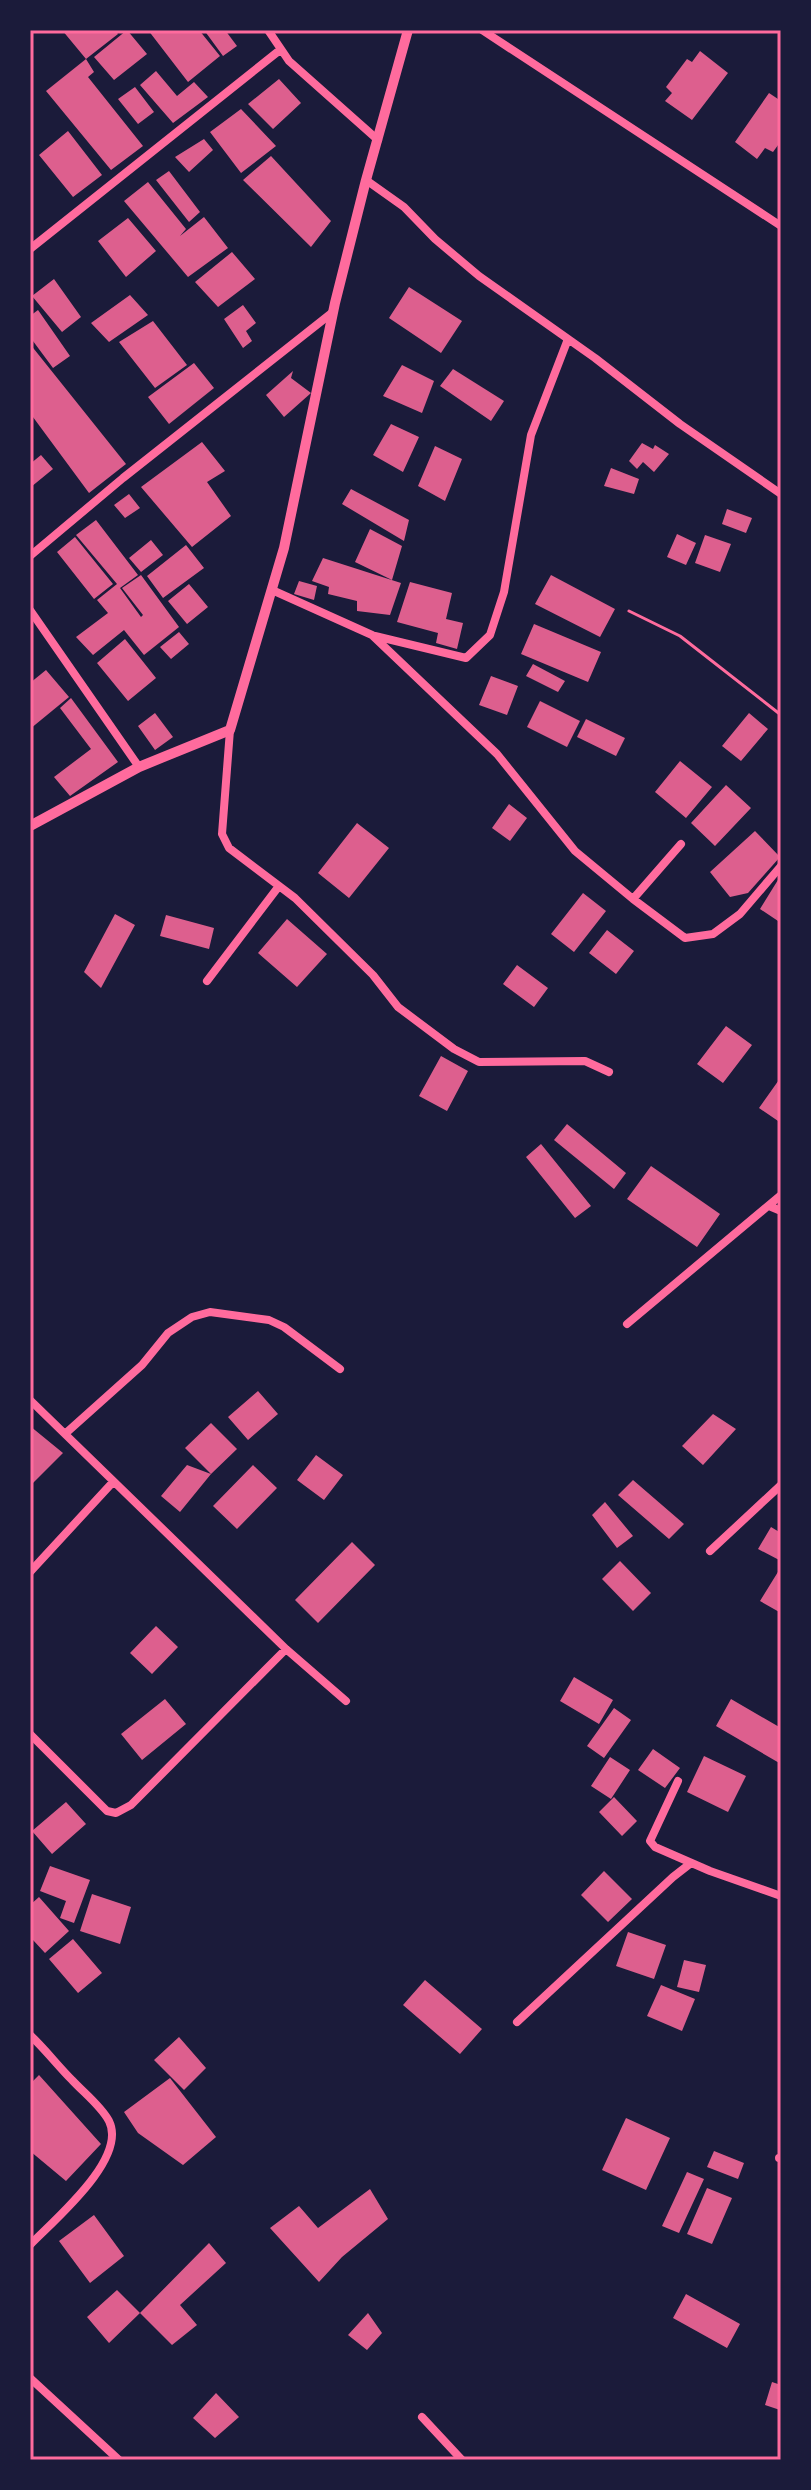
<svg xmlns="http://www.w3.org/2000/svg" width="811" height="2490" viewBox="0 0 811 2490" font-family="Rubik,sans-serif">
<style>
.building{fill:#dd5f8e}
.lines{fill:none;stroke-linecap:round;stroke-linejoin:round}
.path{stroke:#ff6b9d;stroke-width:3}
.minor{stroke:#ff6b9d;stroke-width:8}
.tertiary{stroke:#ff6b9d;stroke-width:10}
.neatline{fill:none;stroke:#ff6b9d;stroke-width:3}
</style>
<rect width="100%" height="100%" fill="#1b1b3a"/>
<path class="building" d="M62,30h53l3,4 -32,25z
M127,30l20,24 -33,26 -20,-23z
M148,30h51l21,26 -32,26z
M204,30h21l12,16 -14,10z
M700,51l28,22 -36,47 -27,-19 7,-8 -6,-6 21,-28 5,3z
M86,59l8,13 -6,5 55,69 -32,24 -65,-79z
M156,71l21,25 17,-14 14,15 -35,26 -33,-38z
M279,79l22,24 -28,26 -25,-25z
M135,87l19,25 -16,12 -20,-25z
M769,93l12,8v40l-8,11 -8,-4 -8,11 -22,-17z
M241,109l35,37 -35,27 -31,-41z
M68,131l34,44 -29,22 -34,-42z
M204,139l9,11 -24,22 -14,-15z
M271,156l60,65 -20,26 -68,-67z
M169,171l31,41 -11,10 -33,-42z
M148,182l38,47 -6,7 24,-19 24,31 -40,29 -64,-76z
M128,218l28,33 -30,26 -28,-36z
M232,252l23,27 -37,28 -23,-25z
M54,279l27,38 -19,15 -30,-36z
M409,287l53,34 -21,32 -52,-35z
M130,295l18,20 -39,27 -18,-19z
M243,305l13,18 -10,8 6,10 -9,7 -19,-29z
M38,310l32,46 -17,12 -23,-31v-21z
M153,321l34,44 -32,23 -36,-46z
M30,344l96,120 -37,29 -59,-80z
M194,363l20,25 -45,36 -21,-27z
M402,365l32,16 -12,32 -39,-17z
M453,369l51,32 -13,20 -51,-35z
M293,371l-2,7 20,15 -27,24 -18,-22z
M391,424l28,13 -16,35 -30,-17z
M202,442l23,29 -18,11 24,34 -39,31 -51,-60z
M642,443l11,6 2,-4 14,9 -15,18 -11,-10 -6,7 -8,-8z
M435,446l27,13 -17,42 -27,-15z
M41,455l12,14 -22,18 -1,-23z
M611,468l28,11 -5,15 -30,-8z
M351,489l58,31 -5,21 -62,-37z
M129,494l11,14 -15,10 -11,-13z
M727,509l25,9 -6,15 -24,-9z
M96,520l42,55 -18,13 21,29 2,-2 -21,-27 19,-13 38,52 -35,28 -20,-25 -31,25 -17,-18 32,-24 -11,-13 20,-16 -41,-49z
M370,529l32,17 -10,34 -37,-18z
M677,534l19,9 -10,22 -19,-8z
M705,535l26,9 -11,28 -25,-9z
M75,537l38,47 -19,15 -37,-47z
M151,540l12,15 -22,17 -12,-14z
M186,545l18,23 -41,30 -16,-22z
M323,558l78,25 -11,32 -33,-4v-10l-29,-7 1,-7 -17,-6z
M551,575l64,34 -15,28 -65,-33z
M299,581l18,5 -3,14 -20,-6z
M410,582l42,11 -6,26 17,4 -6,26 -21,-6 2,-10 -41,-11z
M189,584l19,23 -21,17 -19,-23z
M534,624l67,28 -13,30 -67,-28z
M179,632l10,12 -18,15 -11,-12z
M125,639l31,39 -28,23 -31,-38z
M533,664l32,17 -7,11 -32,-16z
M46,670l23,27 -39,32v-46z
M491,676l27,10 -11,29 -28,-10z
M71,698l47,64 -48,34 -16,-19 37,-28 -31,-41z
M540,701l40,20 -13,26 -40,-20z
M155,713l18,24 -18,13 -17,-24z
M749,713l19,16 -27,32 -19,-15z
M586,719l39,19 -9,18 -39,-19z
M680,761l32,26 -26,31 -31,-26z
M726,785l25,23 -36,38 -24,-23z
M509,804l18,14 -17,23 -18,-13z
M357,823l32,25 -40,50 -31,-25z
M755,831l25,26 -32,36 -18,4 -20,-25z
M781,875v48l-21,-14z
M583,893l23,18 -32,41 -23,-18z
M115,914l20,11 -34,63 -17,-16z
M166,915l48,13 -5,21 -49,-13z
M287,919l40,35 -30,33 -39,-34z
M607,930l27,21 -18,23 -27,-21z
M517,965l31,23 -14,19 -31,-23z
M726,1026l26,19 -29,38 -26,-19z
M441,1056l27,15 -21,40 -28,-15z
M781,1077v46l-22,-15z
M567,1124l59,49 -12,16 -60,-49z
M541,1144l50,62 -16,12 -49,-61z
M651,1166l69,48 -23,33 -70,-48z
M258,1391l20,23 -30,26 -20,-23z
M713,1414l23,15 -33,36 -21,-19z
M211,1423l26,26 -26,25 -31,38 -19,-16 26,-31 24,9 -26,-26z
M30,1426l33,27 -33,33z
M316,1455l27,20 -19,25 -27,-20z
M253,1465l24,23 -40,41 -24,-23z
M633,1480l51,44 -15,15 -51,-44z
M605,1502l28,34 -16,12 -25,-33z
M771,1527l10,6v28l-23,-12z
M352,1542l23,23 -57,58 -23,-23z
M620,1561l31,32 -18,18 -31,-32z
M781,1567v46l-21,-12z
M156,1626l22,21 -26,27 -22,-21z
M574,1677l39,23 -14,24 -39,-23z
M165,1699l21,25 -44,36 -21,-26z
M731,1699l50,29v36l-65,-38z
M614,1708l17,12 -27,38 -17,-12z
M653,1749l27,19 -15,20 -27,-18z
M704,1756l42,20 -18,36 -41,-20z
M610,1757l20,13 -19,29 -20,-13z
M614,1797l23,24 -15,15 -23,-24z
M66,1802l20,22 -34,30 -20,-23z
M50,1866l40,14 -16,43 -14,-5 6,-17 -26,-10z
M604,1871l28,28 -24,23 -27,-27z
M92,1894l39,13 -11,37 -40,-13z
M39,1897l30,34 -24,22 -12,-13 -3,3v-38z
M628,1932l38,13 -12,34 -38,-13z
M73,1939l29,34 -24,20 -29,-34z
M684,1960l22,5 -7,27 -22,-5z
M425,1980l57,49 -22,25 -57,-49z
M661,1985l34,14 -13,32 -35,-15z
M179,2037l27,31 -22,22 -30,-30z
M39,2075l62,69 -35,37 -36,-30v-67z
M170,2078l46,59 -33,28 -45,-32 -14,-21z
M626,2118l44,20 -24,52 -44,-20z
M714,2151l30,12 -6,16 -31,-12z
M687,2172l17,7 -25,54 -17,-7z
M707,2188l25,10 -20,46 -25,-10z
M370,2189l18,30 -46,38 -23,25 -49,-54 29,-22 19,22z
M94,2215l30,41 -34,27 -31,-42z
M209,2243l17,20 -46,42 17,20 -25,20 -32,-32 -31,30 -22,-26 30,-27 23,23z
M686,2294l54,30 -13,24 -54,-30z
M368,2313l14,20 -15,17 -19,-15z
M772,2382l9,3 -1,25 -15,-5z
M216,2393l23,24 -24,21 -22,-20z"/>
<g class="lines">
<path class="path" d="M629,611l51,25 101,79
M781,776v3"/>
<path class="minor" d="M268,30l21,31 89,79
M482,30l299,196
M366,180l38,27 31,32 44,37 116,82 85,66 101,70
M30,249l250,-199
M30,556l93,-78 210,-166
M272,590l100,45 125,119 78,97 58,48 48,-55
M30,610l109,157
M375,636l91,22 24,-23 14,-43 27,-157 37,-96
M230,730l-8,104 7,14 66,50 78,77 25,32 56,42 25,13 106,-1 24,11
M633,899l52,39 28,-4 27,-20 41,-48
M207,981l72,-95
M769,1206l12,5
M627,1324l154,-129
M30,1400l256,249 60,52
M66,1433l76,-68 26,-32 24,-16 18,-5 59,8 15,7 56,42
M710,1551l71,-66
M30,1572l83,-90
M30,1734l77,77 9,2 15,-8 155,-156
M678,1781l-28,60 5,6 55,24 71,25
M517,2022l156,-145 18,-14
M30,2035c15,14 28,31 42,45 12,13 29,26 37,41 19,38 -56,100 -79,124
M779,2158h2
M30,2378l89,82
M422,2417l40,43"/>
<path class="tertiary" d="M30,826l109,-59 91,-37 54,-182 51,-245 31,-123 42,-150"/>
</g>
<rect width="811" height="2490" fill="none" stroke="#1b1b3a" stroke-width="64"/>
<rect x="32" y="32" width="747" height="2426" class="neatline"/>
</svg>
